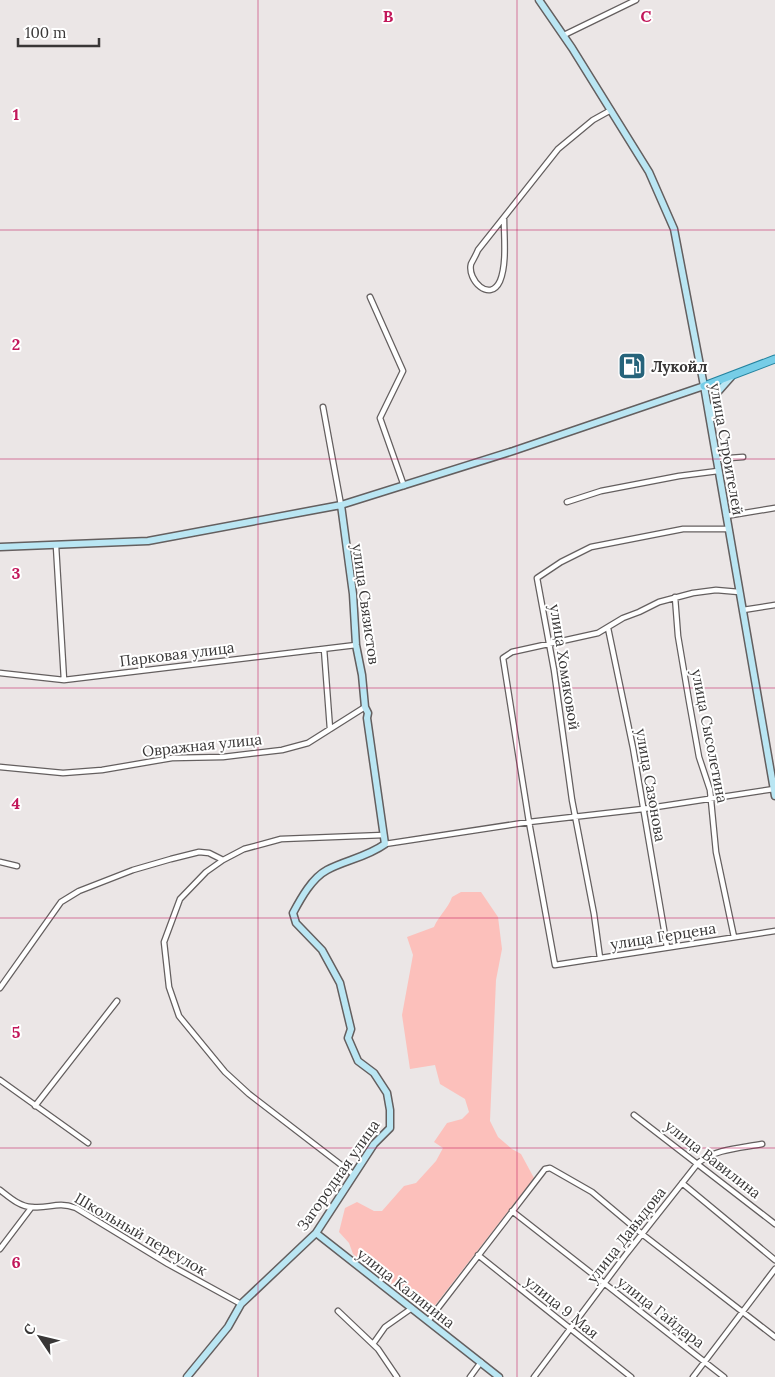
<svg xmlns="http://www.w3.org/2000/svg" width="775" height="1377" viewBox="0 0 775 1377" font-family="Lora,serif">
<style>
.green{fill:#fcc0bb}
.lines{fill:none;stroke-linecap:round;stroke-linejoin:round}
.street-casing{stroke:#645f5f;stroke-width:7}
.secondary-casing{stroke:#645f5f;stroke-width:9}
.primary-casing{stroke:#25839f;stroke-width:9}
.street{stroke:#fff;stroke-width:4.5}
.secondary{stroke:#bae6f3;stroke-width:6}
.primary{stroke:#76cde7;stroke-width:7}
.grid{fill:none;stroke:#c2185b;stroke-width:1;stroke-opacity:0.55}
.labels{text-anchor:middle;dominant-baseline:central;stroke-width:4;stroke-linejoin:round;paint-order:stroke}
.poi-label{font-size:15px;font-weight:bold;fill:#393737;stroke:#fff;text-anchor:start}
.street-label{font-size:15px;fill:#393737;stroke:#fff}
.grid-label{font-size:16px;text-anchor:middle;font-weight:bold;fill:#c2185b;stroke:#fff;stroke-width:4;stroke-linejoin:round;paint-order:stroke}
</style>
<rect width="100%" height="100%" fill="#ebe6e6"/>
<path class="green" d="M461,892h20l17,25 4,32 -6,31 -6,141 8,16 14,12 9,5 13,24 -105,135 -76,-59 -4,-11 -10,-11 6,-24 12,-6 17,9h8l22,-25 12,-3 20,-22 7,-13 -9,-6 13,-19 15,-4 7,-7 -4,-13 -25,-15 -5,-19 -25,4 -8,-54 11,-60 -6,-18 27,-10c5,-12 14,-18 18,-30z"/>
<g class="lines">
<defs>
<path id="street" d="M564,35l72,-35
M504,219c0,18 3,45 -4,62 -10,22 -33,-1 -29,-17 2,-4 5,-9 7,-14l80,-101 35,-29 18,-10
M370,297l33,74 -23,47 24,68
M323,407l18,98
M716,459l27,-2
M567,502l34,-11 78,-15 39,-5
M726,516l49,-8
M56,546l8,134
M739,592l-23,-2 -23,3 -34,9 -20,10 -16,6 -25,15 -86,19 -9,6 26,164 26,143 220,-34
M675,597l3,39 11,65 10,56 11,33 6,62 18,85
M743,610l32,-5
M608,628l25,120 34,199
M324,649l6,80
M0,673l64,7 292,-35
M0,767l63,6 39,-3 70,-12 51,-1 59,-7 26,-7 57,-36
M385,844l144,-22 114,-13 131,-20
M223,860l-17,12 -26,27 -16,43 5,45 10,29 46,56 24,22 104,80
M0,862l17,4
M600,958l-6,-44 -22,-114 -18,-130 -17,-92 24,-16 30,-15 92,-18h45
M0,988l61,-86 18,-11 54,-21 38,-11 28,-7 10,1 14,7 21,-11 37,-10 103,-4
M0,1080l88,63
M35,1106l82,-105
M634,1115l141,109
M682,1183l93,77
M0,1190c9,7 20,17 32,17 18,2 24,-6 44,1l92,56 73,40
M512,1211l212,166
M0,1249l31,-41
M478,1255l153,122
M338,1311l40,38 19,28
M428,1321l117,-152 5,-1 42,24 50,42 133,103
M373,1344l12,-17 27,-19
M470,1377l11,-15
M534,1377l93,-124 71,-90c17,-14 43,-15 64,-19
M693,1377l82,-108"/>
<path id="secondary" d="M539,0l33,48 77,124 25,57 30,157 71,410
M711,416l5,-22 15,-17
M0,547l148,-6 193,-36 172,-54 191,-65
M316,1233l183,144
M187,1377l41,-50 13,-23 75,-71 58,-89 16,-16v-18l-3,-17 -13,-20 -16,-12 -10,-23 3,-9 -11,-46 -18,-33 -26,-27 -3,-10c8,-15 19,-35 34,-43 19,-10 40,-13 58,-26l-18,-126 1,-5 -3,-6 -3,-32 -6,-30 -3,-51 -12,-89"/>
<path id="primary" d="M704,386l71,-27"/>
</defs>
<use href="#street" class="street-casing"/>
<use href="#secondary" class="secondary-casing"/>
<use href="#primary" class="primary-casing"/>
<use href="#street" class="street"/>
<use href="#secondary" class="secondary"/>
<use href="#primary" class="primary"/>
</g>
<path class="grid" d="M258,0v1377M517,0v1377M0,230h775M0,459h775M0,688h775M0,918h775M0,1148h775"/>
<defs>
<symbol id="fuel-square" viewBox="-11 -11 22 22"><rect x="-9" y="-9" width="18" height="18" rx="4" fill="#26647b" stroke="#fff"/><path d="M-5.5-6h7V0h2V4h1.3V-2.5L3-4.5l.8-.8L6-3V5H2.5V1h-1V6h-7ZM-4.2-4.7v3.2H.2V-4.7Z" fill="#fff"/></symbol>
</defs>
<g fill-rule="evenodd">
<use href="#fuel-square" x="616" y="350" width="32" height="32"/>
</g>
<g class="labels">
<g class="poi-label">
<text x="651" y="366">Лукойл</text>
</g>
<g class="street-label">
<text transform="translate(727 449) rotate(80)">улица Строителей</text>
<text transform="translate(366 604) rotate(82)">улица Связистов</text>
<text transform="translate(177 654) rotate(-7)">Парковая улица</text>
<text transform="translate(565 667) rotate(81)">улица Хомяковой</text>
<text transform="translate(710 736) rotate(79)">улица Сысолетина</text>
<text transform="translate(202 745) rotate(-6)">Овражная улица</text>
<text transform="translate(651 785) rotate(80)">улица Сазонова</text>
<text transform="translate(663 936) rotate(-9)">улица Герцена</text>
<text transform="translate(713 1159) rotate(38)">улица Вавилина</text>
<text transform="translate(338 1175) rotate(-55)">Загородная улица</text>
<text transform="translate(141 1234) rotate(30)">Школьный переулок</text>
<text transform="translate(626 1235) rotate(-52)">улица Давыдова</text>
<text transform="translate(406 1288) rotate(38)">улица Калинина</text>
<text transform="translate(562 1307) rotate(39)">улица 9 Мая</text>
<text transform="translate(661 1312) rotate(38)">улица Гайдара</text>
</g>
</g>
<g class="grid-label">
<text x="388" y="22">B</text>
<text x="646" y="22">C</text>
<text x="16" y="120">1</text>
<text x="16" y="350">2</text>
<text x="16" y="579">3</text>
<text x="16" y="809">4</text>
<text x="16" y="1038">5</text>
<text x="16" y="1268">6</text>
</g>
<g transform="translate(40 1337) rotate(305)" stroke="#ffffff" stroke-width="4" paint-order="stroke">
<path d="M0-4L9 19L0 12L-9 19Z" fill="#393737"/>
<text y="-8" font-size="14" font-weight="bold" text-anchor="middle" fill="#393737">С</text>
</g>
<path d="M18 38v8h81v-8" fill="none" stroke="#393737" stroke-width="2.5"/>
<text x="25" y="38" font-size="15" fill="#393737" stroke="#ffffff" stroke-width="4" paint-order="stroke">100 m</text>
</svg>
